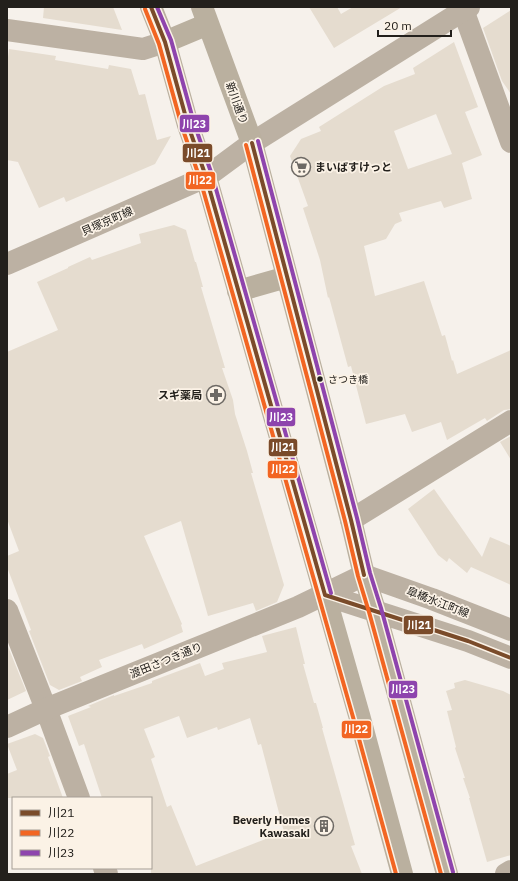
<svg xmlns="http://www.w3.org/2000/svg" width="518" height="881" viewBox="0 0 518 881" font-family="'IBM Plex Sans','Noto Sans JP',sans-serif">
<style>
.building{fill:#e5dccf;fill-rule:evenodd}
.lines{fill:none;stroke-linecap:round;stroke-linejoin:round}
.minor{stroke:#bcb1a3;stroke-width:22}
.tertiary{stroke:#bcb1a3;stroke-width:22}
.secondary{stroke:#bab09f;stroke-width:22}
.bus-1-casing{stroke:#fbf2e6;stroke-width:7}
.bus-2-casing{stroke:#fbf2e6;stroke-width:7}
.bus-3-casing{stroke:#fbf2e6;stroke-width:7}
.bus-1{stroke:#7a4b2a;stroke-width:4}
.bus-2{stroke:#f26522;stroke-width:4}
.bus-3{stroke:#8e44ad;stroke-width:4}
.bus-dot{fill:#23201c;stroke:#fbf2e6;stroke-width:1.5}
.labels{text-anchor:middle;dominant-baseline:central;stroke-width:3.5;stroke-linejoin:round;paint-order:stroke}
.bus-label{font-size:10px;fill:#23201c;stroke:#fbf2e6;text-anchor:start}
.street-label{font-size:11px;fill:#23201c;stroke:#fbf2e6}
.poi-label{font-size:11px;font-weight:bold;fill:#23201c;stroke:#fbf2e6;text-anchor:end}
.line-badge{stroke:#fbf2e6;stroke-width:1.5}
.badge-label{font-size:11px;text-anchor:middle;font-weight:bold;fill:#fff}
</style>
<rect width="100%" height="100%" fill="#f6f1eb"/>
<path class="building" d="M44,7h69l9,23 -79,-12z
M309,7h28l4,7 12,-7h49l-68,41z
M511,10v84l-9,-13 -19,-53z
M454,42l24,65 -13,5 17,43 -20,8 10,36 -28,9 -3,-7 -42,12 3,8 -7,3 -9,15 -22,7 11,50 49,-15 18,55 3,-1 7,26 1,-1 4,14 54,-24v59l-7,1 -17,11 -2,-3 -38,22 -6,-18 -29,10 -7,-18 -39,10 -15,-58 -3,1 -19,-70 -1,1 -8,-38 -17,-52 5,-2 -18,-50 11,-17 20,-8 -2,-4 65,-41 31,-12 -2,-6zM436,114l16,40 -44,15 -14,-38z
M9,49l47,7 -1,4 53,9 1,-4 22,4 8,26 6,-1 12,46 14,-4 -16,28 -89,38 -2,-5 -25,11 -21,-46 -11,-2v-95z
M174,225l12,5 9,32h1l7,25h-2l24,81h-3l11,32 2,14 12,37 6,22h-2l33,112 -7,17 -21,9 -3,-8 -45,13 -27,-95 -37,15 38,88 -1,1 2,7 -39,17 -2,-5 -43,16 3,7 -22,10 2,4 -23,9 -9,-5 -21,-54 2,-1 -24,-63v-11l12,-5 -12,-32v-167l51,-22 -21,-48 31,-14v-1l22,-10 2,3 49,-17 -2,-9z
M511,436v24l-11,-18z
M434,489l48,68 8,-20 21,9v39l-40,-18 -4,6 -18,-15 -2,4 -9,-7 -30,-46z
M296,627l9,37h-2l11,39h2l7,25h-1l33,117 -4,1 11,28h-211v-76h-49l-18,-54 -5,2 -11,-30 23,-9 -3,-1 26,-11v1l38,-13v-2l5,-2 43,-16 5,13 19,-7 -2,-6 45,-11 -5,-16zM179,716l8,22 30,-11 1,3 32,-12 8,27 3,-1 23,88 -88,34 -25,-61 -4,2 -16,-48 4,-2 -11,-28z
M7,644l19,47 -19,9z
M465,680l38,11 8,4v160l-24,7 -18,-64h1l-7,-20h2l-10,-30 1,-1 -9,-36 5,-1 -6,-19 9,-3 -1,-5z
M35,734l8,4 7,18 -2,1 15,41h-56v-24l10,-4 -10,-26z"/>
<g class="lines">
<path class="minor" d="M462,7l49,135
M7,30l136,19 22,-7
M351,520l160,-99
M7,610l39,99 33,89
M104,868l3,6
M506,874l5,-3"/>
<path class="tertiary" d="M7,264l199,-87 46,-34 217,-136
M325,595l143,46 43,17
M7,727l39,-18 252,-102 66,-32 68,24 79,31"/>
<path class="secondary" d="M151,7l14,35 23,83 18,52 153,538 43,159
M202,7l50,136 99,377 13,55 11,35 72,264
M165,42l43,-18
M238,291l49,-14"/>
<defs>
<path id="bus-1" d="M151,7l14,35 23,83 18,52 119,418
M252,143l99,377 13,55
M325,595l143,46 43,17"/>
<path id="bus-2" d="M145,9l14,35 23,83 18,52 153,538 43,157
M246,145l99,376 13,55 11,36 72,262"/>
<path id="bus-3" d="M157,7l14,33 23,83 18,52 119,418
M258,141l99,377 13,55 11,35 72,264"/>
</defs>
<use href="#bus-1" class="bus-1-casing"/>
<use href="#bus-2" class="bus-2-casing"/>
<use href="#bus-3" class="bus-3-casing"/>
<use href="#bus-1" class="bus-1"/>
<use href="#bus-2" class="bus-2"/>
<use href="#bus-3" class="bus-3"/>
</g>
<defs>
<symbol id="supermarket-ring" viewBox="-11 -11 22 22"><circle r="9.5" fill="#fbf2e6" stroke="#6d6964" stroke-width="1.5"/><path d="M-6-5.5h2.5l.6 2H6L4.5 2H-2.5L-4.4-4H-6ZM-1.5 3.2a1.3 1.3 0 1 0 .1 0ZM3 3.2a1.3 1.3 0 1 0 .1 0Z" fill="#6d6964"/></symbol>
<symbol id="pharmacy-ring" viewBox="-11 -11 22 22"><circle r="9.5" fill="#fbf2e6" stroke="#6d6964" stroke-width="1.5"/><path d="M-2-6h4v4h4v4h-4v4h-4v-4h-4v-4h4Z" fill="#6d6964"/></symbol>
<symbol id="building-ring" viewBox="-11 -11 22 22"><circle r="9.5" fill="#fbf2e6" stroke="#6d6964" stroke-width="1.5"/><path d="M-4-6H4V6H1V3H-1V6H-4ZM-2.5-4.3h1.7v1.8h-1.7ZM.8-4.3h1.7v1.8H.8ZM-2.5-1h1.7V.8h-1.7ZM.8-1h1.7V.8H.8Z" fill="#6d6964"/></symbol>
</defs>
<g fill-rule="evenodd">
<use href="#supermarket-ring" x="290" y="156" width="22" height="22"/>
<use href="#pharmacy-ring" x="205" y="384" width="22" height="22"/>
<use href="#building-ring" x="313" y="815" width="22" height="22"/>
</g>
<circle class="bus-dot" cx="320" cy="379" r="3.5"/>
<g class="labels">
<g class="bus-label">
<text x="328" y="379">さつき橋</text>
</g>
<g class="street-label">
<text transform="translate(237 103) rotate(70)">新川通り</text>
<text transform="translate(107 221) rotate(-24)">貝塚京町線</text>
<text transform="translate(438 602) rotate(21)">皐橋水江町線</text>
<text transform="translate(166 660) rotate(-22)">渡田さつき通り</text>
</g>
<g class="poi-label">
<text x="315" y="167" text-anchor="start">まいばすけっと</text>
<text x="202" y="395">スギ薬局</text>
<text x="310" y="820">Beverly Homes<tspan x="310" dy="13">Kawasaki</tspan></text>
</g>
</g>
<g class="line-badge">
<rect x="179" y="114" width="31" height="19" rx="4" fill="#8e44ad"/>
<rect x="182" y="143" width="31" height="20" rx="4" fill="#7a4b2a"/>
<rect x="185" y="171" width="31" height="19" rx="4" fill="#f26522"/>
<rect x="266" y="407" width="30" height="20" rx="4" fill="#8e44ad"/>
<rect x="268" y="438" width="30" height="19" rx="4" fill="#7a4b2a"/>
<rect x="267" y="460" width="31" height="19" rx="4" fill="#f26522"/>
<rect x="403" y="615" width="31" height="20" rx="4" fill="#7a4b2a"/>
<rect x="388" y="680" width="30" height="19" rx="4" fill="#8e44ad"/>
<rect x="341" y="720" width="31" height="19" rx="4" fill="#f26522"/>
</g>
<g class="badge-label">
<text x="194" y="128">川23</text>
<text x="198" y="157">川21</text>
<text x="200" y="184">川22</text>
<text x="281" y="421">川23</text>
<text x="283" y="451">川21</text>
<text x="283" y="473">川22</text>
<text x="419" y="629">川21</text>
<text x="403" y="693">川23</text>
<text x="356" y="733">川22</text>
</g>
<rect width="518" height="881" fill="none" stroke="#23201c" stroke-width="16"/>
<rect x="12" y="797" width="140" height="72" fill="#fbf2e6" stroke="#a59e95"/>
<rect x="20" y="810" width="20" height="6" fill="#7a4b2a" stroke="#a59e95"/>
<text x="48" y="817" font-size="12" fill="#23201c">川21</text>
<rect x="20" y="830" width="20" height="6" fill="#f26522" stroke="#a59e95"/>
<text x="48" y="837" font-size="12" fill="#23201c">川22</text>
<rect x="20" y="850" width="20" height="6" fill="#8e44ad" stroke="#a59e95"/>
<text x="48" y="857" font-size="12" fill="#23201c">川23</text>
<path d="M378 30v6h73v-6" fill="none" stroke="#23201c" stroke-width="2"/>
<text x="384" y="30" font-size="12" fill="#23201c" stroke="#fbf2e6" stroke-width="3" paint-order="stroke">20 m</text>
</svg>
